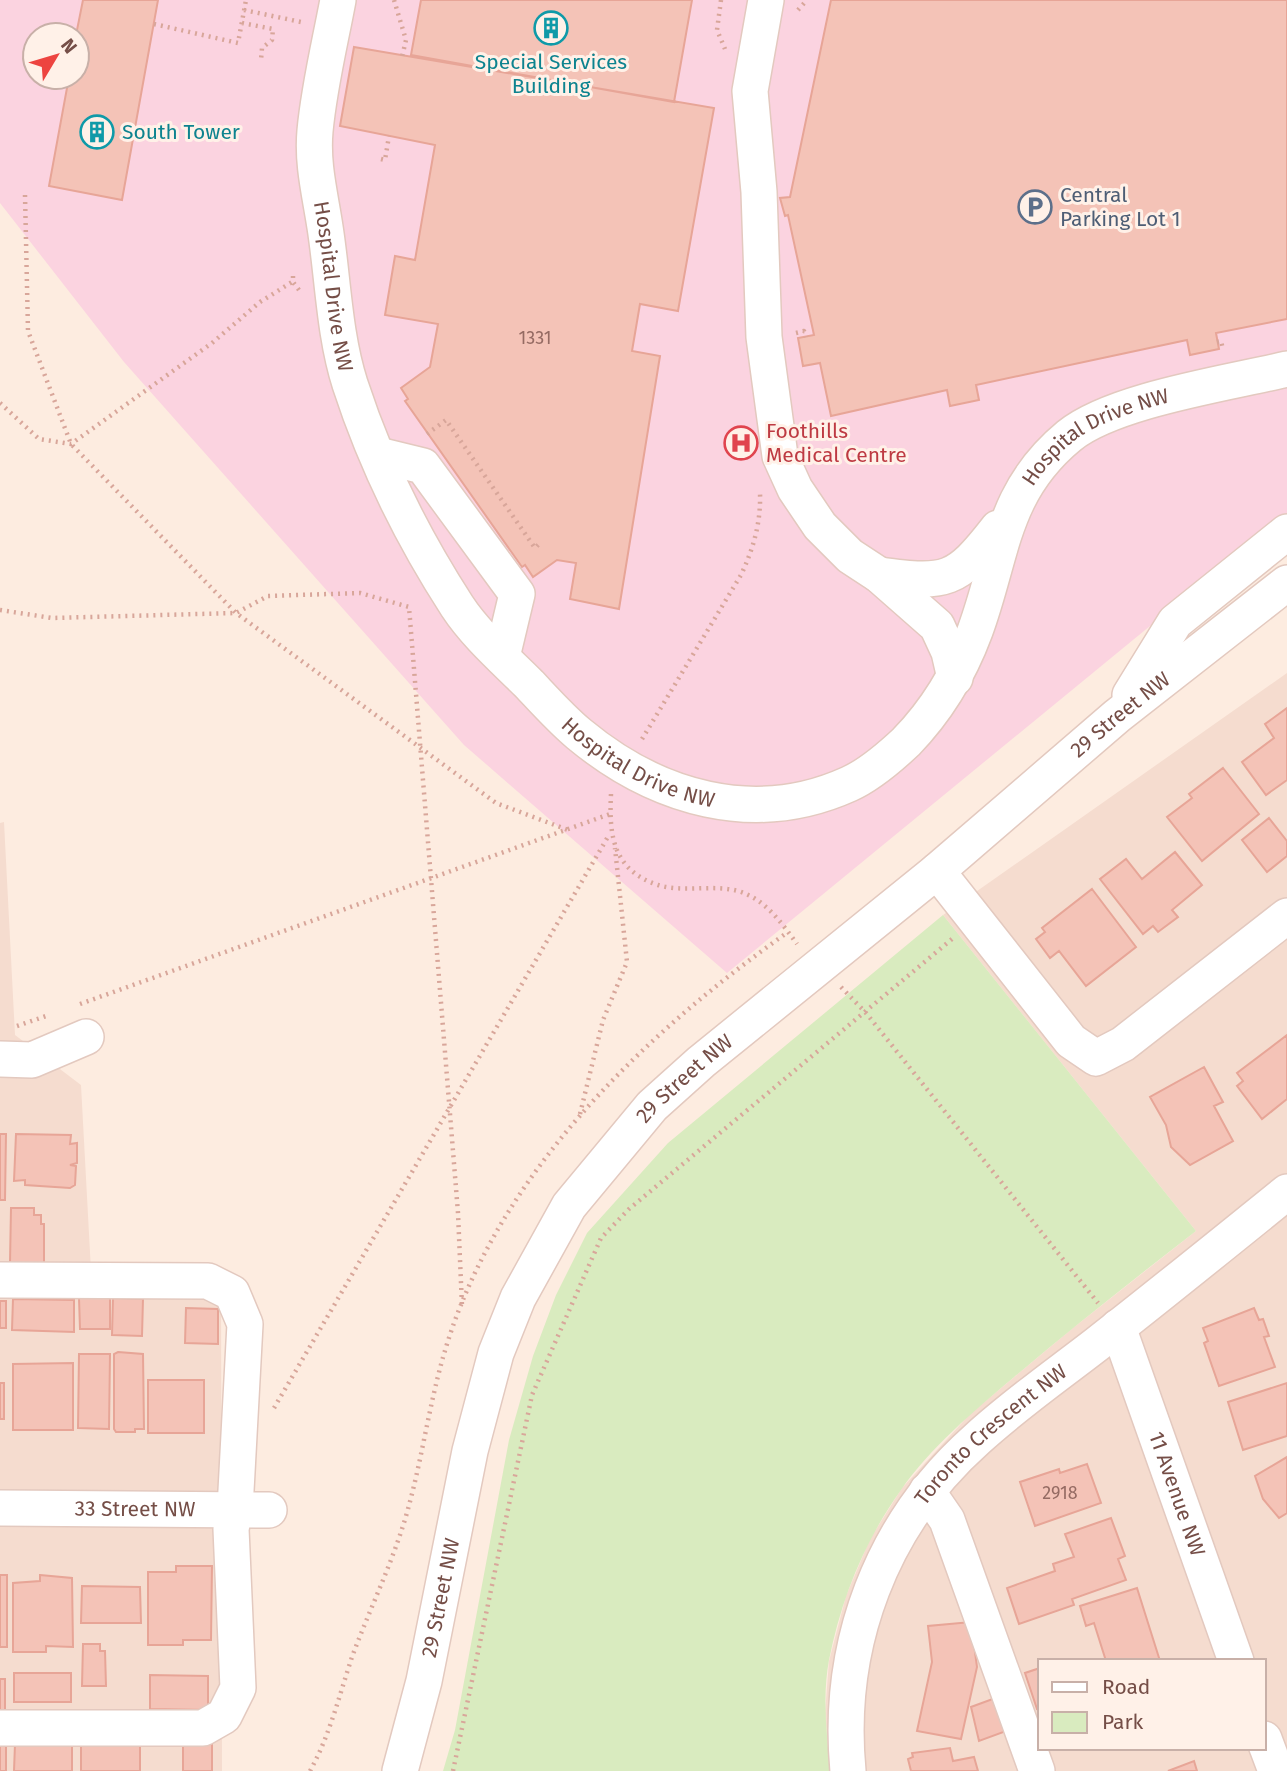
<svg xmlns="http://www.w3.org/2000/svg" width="1287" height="1771" viewBox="0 0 1287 1771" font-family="'Fira Sans',sans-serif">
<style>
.residential{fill:#f5dccf;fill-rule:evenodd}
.medical{fill:#fbd3e0;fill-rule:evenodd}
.green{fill:#d9ebbf}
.building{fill:#f4c3b7;stroke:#e7a597;stroke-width:2}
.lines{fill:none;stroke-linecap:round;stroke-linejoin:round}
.minor-casing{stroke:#e3c9bf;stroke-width:38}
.path{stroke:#d8a69a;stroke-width:4.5;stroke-dasharray:2 5;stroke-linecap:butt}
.minor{stroke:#fff;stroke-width:35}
.labels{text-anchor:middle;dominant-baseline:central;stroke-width:6;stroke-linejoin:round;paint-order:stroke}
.number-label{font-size:18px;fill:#956b63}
.culture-label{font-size:21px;fill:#0d838f;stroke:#fff1e8}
.service-label{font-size:21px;fill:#4e5e75;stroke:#fff1e8;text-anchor:start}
.street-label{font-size:21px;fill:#754e47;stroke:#fff1e8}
.health-label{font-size:21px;fill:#be3a42;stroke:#fff1e8;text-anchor:start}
</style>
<rect width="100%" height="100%" fill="#fdece0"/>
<path class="residential" d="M1287,673v1098h-457l-5,-57 4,-53 17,-65 24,-57 32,-51 68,-74 103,-86 123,-97 -253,-316zM1040,1661h224v87h-224z
M4,822l11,213 66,50 10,186 130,-2 1,502h-222v-948z"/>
<path class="medical" d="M0,0h1287v523l-31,16 -529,434 -263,-228 -340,-383 -124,-159zM35,35h42v42h-42z"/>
<path class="green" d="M943,915l253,316c-62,48 -123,96 -183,147 -38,32 -84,71 -112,112 -36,50 -60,109 -72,170 -7,37 -2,74 1,111h-387l12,-41 54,-290 24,-84 23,-61 31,-62 81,-90z"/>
<path class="building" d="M83,0h75l-36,200 -73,-14 20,-109h8l-1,-42z
M421,0h271l-18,102 -263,-47z
M831,0h456v319l-71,14 3,16 -29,6 -3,-15 -211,45 3,15 -29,6 -3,-16 -116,26 -11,-53 -17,3 -5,-28 16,-3 -26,-120 -3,1 -5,-18 10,-1z
M354,47l360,61 -36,203 -38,-7 -8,47 28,5 -41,253 -49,-10 6,-36 -19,-3 -24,17 -8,-12 -3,2 -117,-166 3,-2 -7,-11 29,-21 8,-43 -53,-9 10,-59 20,4 20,-115 -95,-19z
M1287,708v72l-21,15 -24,-33 32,-24 -9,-14z
M1223,768l36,46 -57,47 -35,-44 25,-19 -3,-4z
M1269,818l18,23v15l-20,16 -25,-32z
M1175,852l27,33 -30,25 6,7 -20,15 -5,-6 -10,8 -43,-55 26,-20 16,20z
M1092,889l44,58 -50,39 -27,-35 -9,7 -14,-19 9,-7 -3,-4z
M1287,1035v64l-25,20 -25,-33 6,-5 -6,-8z
M1204,1067l19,35 -9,4 19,35 -43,24 -19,-18 -5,-22 -16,-28z
M0,1134h6l-1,66h-5z
M16,1134l55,1 -1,9 7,-1v20l-7,2 6,1 -1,19 -5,3 -45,-3v-5l-11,1z
M11,1208h23v7h7v9h3v39h-34z
M79,1298h31v31h-30z
M113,1298l30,1 -1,37 -30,-1z
M13,1299l61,1v32l-62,-2z
M0,1301h6v27h-6z
M186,1308l32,1v35l-33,-1z
M1254,1308l5,12 4,-1 6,17 -5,1 11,30 -56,19 -15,-43 4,-2 -5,-13z
M118,1352l25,2 1,75h-9v3h-19l-2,-3v-75z
M79,1354h31l-1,75 -31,-1z
M73,1363v67h-60v-66z
M148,1380h56v53h-56z
M0,1383h4v36h-4z
M1287,1383v53l-44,14 -15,-48z
M1287,1457v56l-8,5 -16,-19 -8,-23z
M1087,1464l14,39 -66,23 -15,-44 39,-13 1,4z
M1111,1518l14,38 -7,3 8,21 -54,19 2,6 -55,19 -12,-36 48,-17 -2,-7 21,-7 -9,-23z
M176,1566h36l-1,74h-28v5h-35v-73h28z
M0,1575h7v72h-7z
M40,1575l32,3 1,69 -27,-1v6h-33v-69l27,-2z
M82,1586l58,1 1,36h-60z
M1137,1588l23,73h-54l-12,-38 -8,3 -6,-20z
M971,1622l6,45 -16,72 -44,-8 15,-69 -4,-36z
M83,1644h17v7h5l1,35h-24z
M1040,1668v40l-3,1 -12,-36z
M14,1673h57v29h-57z
M150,1675l58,1v34l-58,-1z
M0,1679h5v33h-5z
M998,1697l11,33 -30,11 -8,-34z
M183,1740l29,1v30h-29z
M81,1741l59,1v29h-59z
M0,1744h6v27h-6z
M15,1744l57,1v26h-58z
M950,1748l3,13 21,-4 4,14h-67l-3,-12 5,-2 -1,-4z
M1194,1761l3,10h-29z"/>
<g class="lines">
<defs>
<g id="minor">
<path id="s1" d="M338,0c-8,43 -19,87 -23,131 -3,33 5,63 10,96 8,51 9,107 25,157 25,77 63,154 107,222 19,29 48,54 72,78 16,17 32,35 50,50 77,64 175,93 270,50 20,-9 41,-27 57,-42 32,-33 53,-68 69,-111 28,-76 26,-139 94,-195 44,-36 160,-53 218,-67"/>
<path d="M766,0l-16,91 9,101 5,145 16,119 15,33 25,37 30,30 29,19 58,51 12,26 6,26"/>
<path d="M378,455l45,11 94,128 -15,63"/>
<path d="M879,575c68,9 77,7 119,-47"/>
<path d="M1130,695l45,-73 112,-90"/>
<path d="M937,871l134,170 25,17 27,-14 164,-128"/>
<path d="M0,1059l32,1 54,-23"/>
<path d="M0,1280l208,1 24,12 13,31 -10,185 -4,20 7,159 -14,28 -21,12h-203"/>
<path id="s2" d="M1118,1327l118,334"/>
<path d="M927,1491l20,29 90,251"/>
<path id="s3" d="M0,1508l269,2"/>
<path d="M1264,1739l12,32"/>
<path id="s4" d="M400,1771l24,-90 46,-230 26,-98 22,-55 51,-92 83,-100 49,-44 236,-191 180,-155 170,-133"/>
<path id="s5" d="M848,1771c-12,-126 33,-247 129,-332 37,-34 80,-64 120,-95 64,-50 127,-101 190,-152"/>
</g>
</defs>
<use href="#minor" class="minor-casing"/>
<path class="path" d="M394,0l12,40 -4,17
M721,0l-4,30 8,19
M244,10l57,12
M798,10l9,-10
M242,23l31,6 -1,11 -10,8 -1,12
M154,24l84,19 8,-43
M381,159l4,1 4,-24
M25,195l3,136 43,113 165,169 260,190 72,27
M293,276v6l6,8
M796,333l8,-2 2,6
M1217,342l4,-1 2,9
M0,403l39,36 32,5 141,-101 48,-41 32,-20
M427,434l19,-14 89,128 4,-4
M0,610l52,8 184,-5 32,-17 92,-3 49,14 49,606 4,93
M642,739l99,-164c13,-28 20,-53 19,-83
M611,794c-2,40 1,76 47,91 25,8 55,-1 80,6 27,8 43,31 59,53
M841,987l25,26 232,290
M80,1004l530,-190
M17,1026l32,-11
M580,1114l23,-94 24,-58 -12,-114
M274,1408l335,-573
M310,1771c20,-36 29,-75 42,-114 18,-49 42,-97 56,-148 15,-54 22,-111 39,-165 54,-173 197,-310 341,-412
M453,1771l79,-376 69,-157 28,-29 323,-270"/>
<use href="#minor" class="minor"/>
</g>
<defs>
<symbol id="building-ring" viewBox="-11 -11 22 22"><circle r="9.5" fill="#fff1e8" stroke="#0f9aa8" stroke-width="1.5"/><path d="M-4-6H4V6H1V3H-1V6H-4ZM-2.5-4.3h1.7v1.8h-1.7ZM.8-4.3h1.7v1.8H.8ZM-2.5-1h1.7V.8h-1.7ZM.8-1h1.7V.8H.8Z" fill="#0f9aa8"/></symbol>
<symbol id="parking-ring" viewBox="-11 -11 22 22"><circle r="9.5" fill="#fff1e8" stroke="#5c6f8a" stroke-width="1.5"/><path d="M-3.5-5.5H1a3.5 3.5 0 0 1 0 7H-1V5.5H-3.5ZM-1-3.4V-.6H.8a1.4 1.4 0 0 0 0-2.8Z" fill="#5c6f8a"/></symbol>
<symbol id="hospital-ring" viewBox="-11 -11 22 22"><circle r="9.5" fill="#fff1e8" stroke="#e0444e" stroke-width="1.5"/><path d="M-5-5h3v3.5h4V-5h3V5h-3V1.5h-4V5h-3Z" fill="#e0444e"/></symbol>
</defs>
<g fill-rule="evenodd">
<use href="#building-ring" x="532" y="9" width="38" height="38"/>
<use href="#building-ring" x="78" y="113" width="38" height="38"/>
<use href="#parking-ring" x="1016" y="188" width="38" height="38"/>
<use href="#hospital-ring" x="722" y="424" width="38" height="38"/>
</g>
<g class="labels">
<g class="number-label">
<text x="535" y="338">1331</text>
<text x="1060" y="1493">2918</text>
</g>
<g class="culture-label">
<text x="551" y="62">Special Services<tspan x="551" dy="24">Building</tspan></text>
<text x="122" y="132" text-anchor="start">South Tower</text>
</g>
<g class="service-label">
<text x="1060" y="195">Central<tspan x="1060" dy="24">Parking Lot 1</tspan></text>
</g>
<g class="street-label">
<text stroke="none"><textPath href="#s1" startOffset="290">Hospital Drive NW</textPath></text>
<text stroke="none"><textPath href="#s1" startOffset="1549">Hospital Drive NW</textPath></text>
<text stroke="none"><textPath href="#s4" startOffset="1334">29 Street NW</textPath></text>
<text stroke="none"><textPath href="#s1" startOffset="880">Hospital Drive NW</textPath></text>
<text stroke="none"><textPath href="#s4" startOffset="766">29 Street NW</textPath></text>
<text stroke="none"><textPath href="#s5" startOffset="383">Toronto Crescent NW</textPath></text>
<text stroke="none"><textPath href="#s2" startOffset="177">11 Avenue NW</textPath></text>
<text stroke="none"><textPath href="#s3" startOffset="135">33 Street NW</textPath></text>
<text stroke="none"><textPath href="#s4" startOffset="178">29 Street NW</textPath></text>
</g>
<g class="health-label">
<text x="766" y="431">Foothills<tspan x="766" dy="24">Medical Centre</tspan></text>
</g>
</g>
<rect x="1038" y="1659" width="228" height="91" fill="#fff1e8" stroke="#c8b0a8" stroke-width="2"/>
<rect x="1052" y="1682" width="35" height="10" fill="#ffffff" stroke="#c8b0a8" stroke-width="2"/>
<text x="1102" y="1694" font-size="21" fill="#754e47">Road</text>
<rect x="1052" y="1712" width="35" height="21" fill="#d9ebbf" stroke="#c8b0a8" stroke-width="2"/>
<text x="1102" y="1729" font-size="21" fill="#754e47">Park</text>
<g transform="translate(56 56) rotate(52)"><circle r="33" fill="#fff1e8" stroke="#c8b0a8" stroke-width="2"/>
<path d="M0-5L12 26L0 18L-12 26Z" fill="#ed4440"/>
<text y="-10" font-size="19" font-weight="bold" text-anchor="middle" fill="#754e47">N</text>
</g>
</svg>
